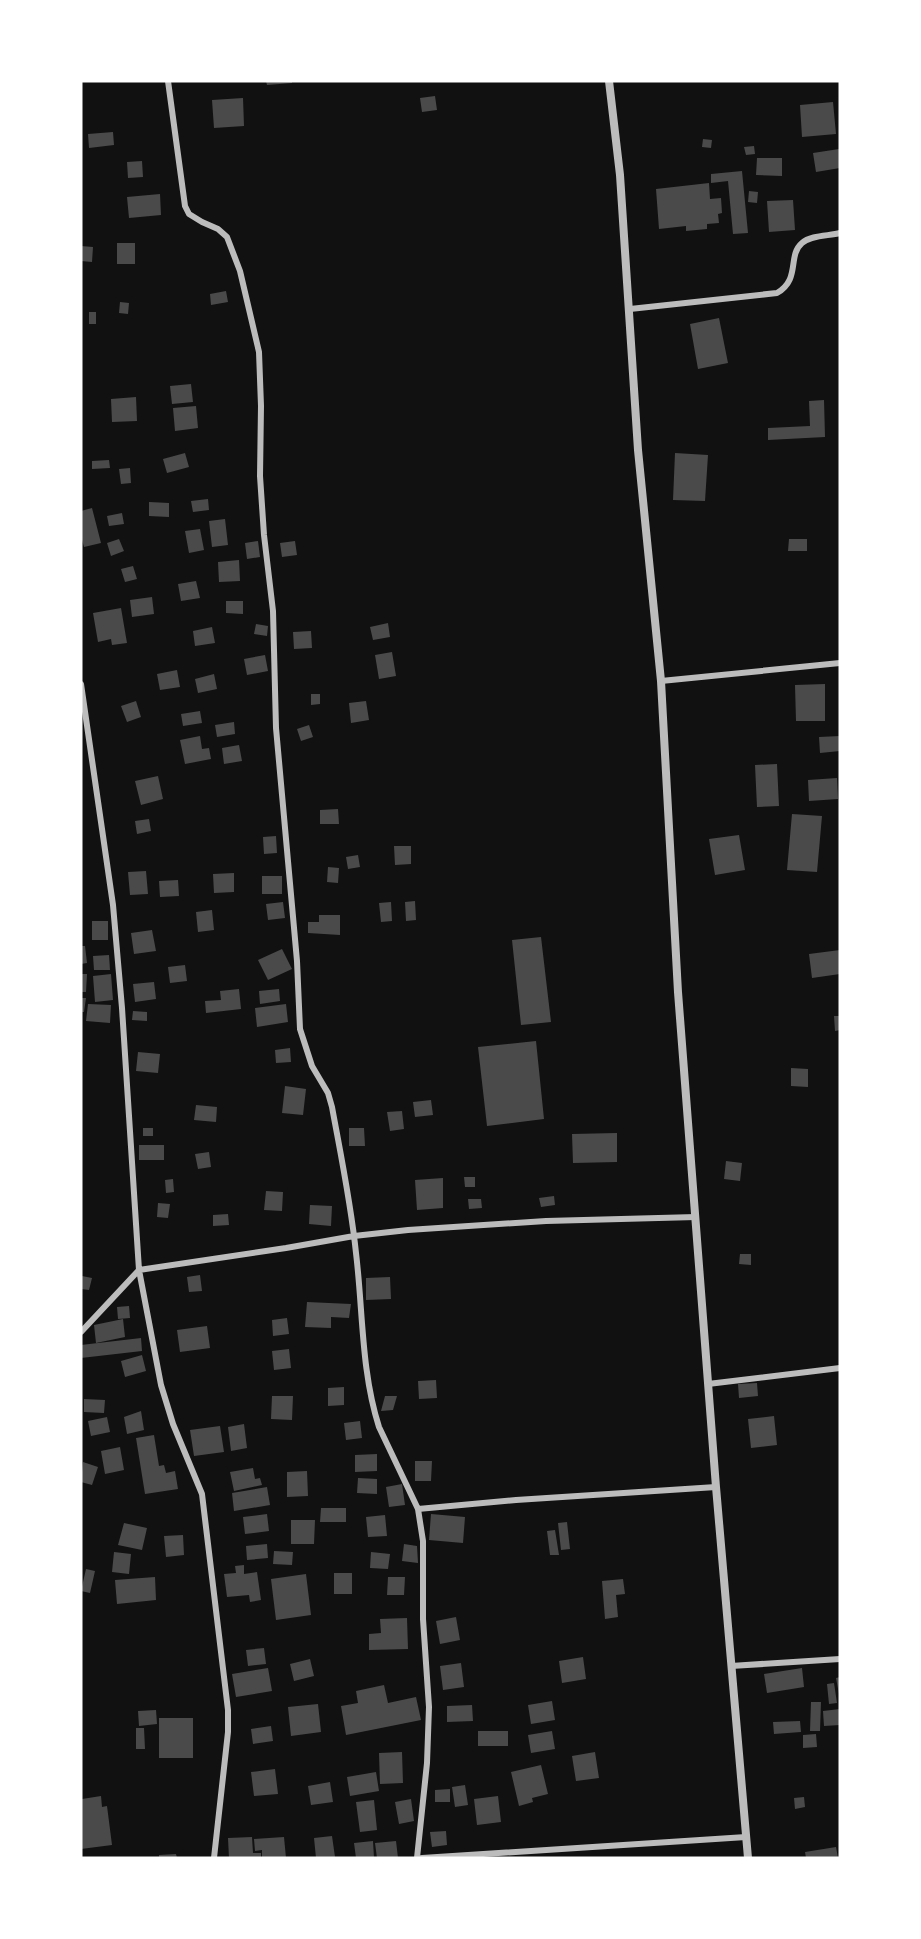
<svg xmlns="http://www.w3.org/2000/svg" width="921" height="1939" viewBox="0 0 921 1939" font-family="'Fira Sans',sans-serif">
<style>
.building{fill:#4a4a4a}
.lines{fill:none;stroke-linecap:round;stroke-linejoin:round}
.minor{stroke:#bcbcbc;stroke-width:6}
.tertiary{stroke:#bcbcbc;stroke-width:8}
</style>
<rect width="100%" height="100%" fill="#111"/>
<path class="building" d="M266,81h26v2l-25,2z
M435,96l2,14 -15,2 -2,-14z
M243,98l1,28 -30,2 -2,-28z
M833,102l3,32 -34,3 -2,-32z
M113,132l1,13 -25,3 -1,-14z
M703,139l9,1 -1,8 -9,-1z
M754,146l1,8 -9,1 -2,-8z
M839,149l1,19 -24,4 -3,-19z
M757,158h25v18l-26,-1z
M142,161l1,16 -15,1 -1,-16z
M742,171l6,62 -15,1 -5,-53 -17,2v-9z
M709,183l1,16 11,-1 1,15 -4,1 1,9 -12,1v5l-21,2v-5l-27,3 -3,-40z
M749,191l9,1 -1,11 -9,-1z
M160,194l1,21 -32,3 -2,-21z
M793,200l2,30 -26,2 -2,-31z
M117,243h18v21h-18z
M81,246l12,1 -1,15 -11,-1z
M226,291l2,11 -17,3 -1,-11z
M120,302l9,1 -1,11 -9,-1z
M89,312h7v12h-7z
M719,318l9,45 -30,6 -8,-45z
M191,384l2,18 -21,2 -2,-18z
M136,397l1,24 -25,1 -1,-23z
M824,400l1,37 -57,3v-12l42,-2 -1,-25z
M196,406l2,22 -23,3 -2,-23z
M185,453l4,14 -22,6 -4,-14z
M675,453l33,2 -3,46 -32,-1z
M109,460l1,8 -18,1v-8z
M130,468l1,15 -10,1 -2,-15z
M208,499l1,11 -16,2 -2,-11z
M149,502l20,1v14l-20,-1z
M92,508l9,35 -17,4 -3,-11v-25z
M122,513l2,11 -15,2 -2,-10z
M225,519l3,26 -16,2 -3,-26z
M200,529l4,21 -15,3 -4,-22z
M119,539l5,12 -13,5 -4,-13z
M789,539h18v12h-19z
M258,541l2,16 -13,2 -2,-16z
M295,541l2,14 -15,2 -2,-14z
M239,560l1,21 -21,1 -1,-20z
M133,566l4,13 -12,3 -4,-13z
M196,581l4,17 -19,3 -3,-17z
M152,597l2,17 -22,3 -2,-17z
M226,601h17v13l-17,-1z
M121,608l6,35 -15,2 -1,-6 -13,3 -5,-29z
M388,623l2,14 -17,3 -3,-13z
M256,624l12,2 -1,10 -13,-2z
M212,627l3,16 -20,3 -2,-15z
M311,631l1,17 -18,1 -1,-17z
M392,652l4,24 -17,3 -4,-24z
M265,655l3,16 -21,4 -3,-16z
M177,670l3,17 -20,3 -3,-16z
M214,674l3,15 -19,4 -3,-14z
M825,684v37h-29l-1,-36z
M311,694h9v10l-9,1z
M136,701l5,16 -14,5 -6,-16z
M366,701l3,19 -18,3 -2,-20z
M200,711l2,12 -19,3 -2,-12z
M234,722l1,12 -18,3 -2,-12z
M309,725l4,12 -12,4 -4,-12z
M200,736l2,13 7,-1 2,11 -26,5 -5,-24z
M840,736v15l-20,2 -1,-16z
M239,745l3,16 -18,3 -2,-16z
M777,764l2,42 -22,1 -2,-42z
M158,776l5,23 -22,6 -6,-24z
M837,778l1,21 -29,2 -1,-21z
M338,809l1,15h-19v-14z
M792,814l30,2 -5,56 -30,-2z
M149,819l2,12 -14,3 -2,-13z
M739,835l6,35 -30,5 -6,-36z
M276,836l1,17 -13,1 -1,-17z
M394,846h17v18l-16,1z
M358,855l2,12 -12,2 -2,-12z
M328,867l11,1 -1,15 -11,-1z
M146,871l2,23 -18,1 -2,-23z
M234,873v19l-20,1 -1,-19z
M262,876h20v18h-20z
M178,880l1,16 -19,1 -1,-16z
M415,901l1,19 -10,1 -1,-19z
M283,902l2,16 -17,2 -2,-16z
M391,902l1,19 -11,1 -2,-19z
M212,910l2,20 -16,2 -2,-20z
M319,915h21v20l-32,-2v-11h11z
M92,921h16v19h-16z
M152,930l4,21 -22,3 -3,-21z
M541,937l10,85 -30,3 -9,-85z
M81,946h4l2,17 -6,1z
M282,949l10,20 -24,11 -10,-20z
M840,950v24l-28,4 -3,-24z
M109,955l1,15h-16l-1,-14z
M185,965l2,16 -17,2 -2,-16z
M81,974h6l-1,18h-5z
M111,974l2,26 -18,2 -2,-26z
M154,982l2,17 -21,3 -2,-18z
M239,989l2,20 -35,4 -1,-12 16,-1 -1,-9z
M279,989l1,12 -20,3 -1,-13z
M81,998h5l-2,14h-3z
M88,1004l23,1 -1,18 -24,-2z
M286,1004l2,18 -31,5 -2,-19z
M133,1011l14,1v9l-15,-1z
M834,1016h6v14l-5,1z
M536,1041l8,78 -57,7 -9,-79z
M290,1048l1,14 -15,1 -1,-13z
M138,1052l22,2 -2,19 -22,-2z
M791,1068l17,1v18l-17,-1z
M285,1086l21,3 -3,26 -21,-2z
M431,1100l2,15 -18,2 -2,-15z
M196,1105l21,2 -1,15 -22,-2z
M402,1111l2,18 -14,2 -3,-19z
M143,1128h10v8h-10z
M349,1128h15l1,18h-16z
M617,1133v29l-44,1 -1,-29z
M139,1145h25v15h-25z
M209,1152l2,15 -13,2 -3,-15z
M726,1161l16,2 -2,18 -16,-2z
M464,1177h11v10h-10z
M443,1178v30l-26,2 -2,-30z
M173,1179l1,13 -8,1 -1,-13z
M266,1191l17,1 -1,19 -18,-1z
M554,1196l1,9 -14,2 -2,-9z
M468,1199h13l1,9 -13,1z
M158,1203l12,1 -2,14 -11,-1z
M310,1205l22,1 -1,20 -22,-2z
M228,1214l1,11 -16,1v-11z
M740,1254h11v11l-12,-1z
M200,1275l2,16 -13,1 -2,-15z
M82,1276l10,2 -3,12 -8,-1z
M390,1277l1,22 -25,1v-22z
M307,1302l44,2 -2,14 -18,-1v11l-26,-1z
M129,1306l1,12 -12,1 -1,-12z
M287,1318l2,16 -16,2 -1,-16z
M123,1319l2,18 -29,6 -2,-18z
M207,1326l3,22 -30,4 -3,-22z
M141,1338l1,13 -61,7v-13z
M289,1349l2,19 -17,2 -2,-19z
M142,1355l4,16 -21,6 -4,-16z
M436,1380l1,18 -18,1 -1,-18z
M757,1383l1,13 -19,2 -1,-14z
M344,1387v18l-16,1v-18z
M272,1396h21l-1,24 -21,-1z
M385,1396h12l-4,14 -12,1z
M84,1399l21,1 -1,13 -20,-1z
M141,1411l3,19 -17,4 -3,-17z
M774,1416l3,29 -26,3 -3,-29z
M107,1417l3,15 -19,4 -3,-15z
M360,1421l2,17 -16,2 -2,-17z
M244,1424l3,24 -16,3 -3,-24z
M220,1426l4,26 -30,4 -4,-26z
M154,1435l5,31 5,-1 2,8 9,-2 3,18 -33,5 -9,-56z
M120,1447l4,23 -19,4 -4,-23z
M377,1454v17l-22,1v-17z
M415,1461h17l-1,20h-16z
M83,1462l15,5 -6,18 -11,-3z
M253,1468l2,11 5,-1 2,7 -28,6 -4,-19z
M307,1471l1,25 -21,1v-25z
M358,1478l19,1v15l-20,-1z
M402,1484l3,21 -16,2 -3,-20z
M267,1487l3,18 -36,6 -2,-18z
M321,1508h25v14h-26z
M267,1514l2,17 -24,3 -2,-17z
M431,1514l34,3 -2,26 -34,-3z
M385,1515l2,21 -19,1 -2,-20z
M291,1520h24l-1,24h-23z
M567,1522l3,27 -9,1 -3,-27z
M124,1523l23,5 -5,22 -24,-5z
M555,1530l4,25h-9l-3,-24z
M183,1535l1,20 -18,2 -2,-21z
M267,1544l1,14 -21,2 -1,-14z
M404,1544l13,2 1,17 -16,-2z
M274,1551l19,1 -1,13 -19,-1z
M114,1552l17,2 -2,20 -17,-2z
M371,1552l19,2 -2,15 -18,-1z
M244,1565v9l13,-2 4,28 -11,2 -1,-7 -22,2 -3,-23 12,-1 -1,-7z
M86,1569l9,2 -5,22 -9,-2z
M334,1573h18v21h-18z
M306,1574l5,41 -35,5 -5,-41z
M155,1577l1,23 -39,4 -2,-24z
M388,1577h17l-1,18h-17z
M623,1579l2,15 -9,1 2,22 -13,2 -3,-38z
M456,1617l4,23 -20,4 -4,-23z
M407,1618l1,31 -39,1v-16l12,-1 -1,-14z
M264,1648l2,16 -18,2 -2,-16z
M583,1657l3,22 -24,4 -3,-22z
M310,1659l4,17 -20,5 -4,-17z
M461,1663l3,24 -21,3 -3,-24z
M268,1668l4,23 -36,6 -4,-23z
M802,1668l2,19 -37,6 -3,-19z
M840,1677v16l-1,1 -3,-16z
M834,1683l3,20 -8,1 -2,-20z
M384,1685l4,18 28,-6 5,23 -75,15 -5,-29 17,-3 -2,-12z
M552,1701l3,19 -24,4 -3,-19z
M811,1702h10l-1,29h-10z
M318,1704l3,28 -30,4 -3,-29z
M472,1705l1,16 -26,1v-16z
M840,1709v16l-16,1 -1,-15z
M156,1710l1,14 -18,2 -1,-15z
M159,1718h34v40h-34z
M800,1721l1,11 -27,2 -1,-12z
M271,1726l2,15 -20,3 -2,-15z
M136,1728h8l1,21h-9z
M478,1731h30v15h-30z
M552,1731l3,18 -24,4 -3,-18z
M816,1734l1,13 -14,1v-13z
M402,1752l1,31 -23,1 -1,-31z
M595,1752l4,26 -23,3 -4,-25z
M541,1765l7,29 -16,4 1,4 -14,4 -8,-34z
M275,1769l3,25 -24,2 -3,-24z
M376,1772l3,19 -29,5 -3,-19z
M330,1782l3,20 -22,3 -3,-19z
M465,1785l3,20 -13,2 -3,-20z
M450,1789v13h-15v-12z
M101,1796l1,11 5,-1 5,39 -31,4 1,-50z
M498,1796l3,26 -24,3 -3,-26z
M804,1797l1,10 -10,2 -1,-11z
M411,1799l3,22 -15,3 -4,-22z
M374,1800l3,30 -17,2 -4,-30z
M446,1831l1,14 -15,2 -2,-15z
M332,1836l3,21 -19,1 -2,-20z
M252,1837l1,16h8v5h-32l-1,-20z
M284,1837l2,21h-24v-8l-7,1 -1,-12z
M373,1841l1,17h-18l-2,-15z
M396,1841l2,17h-21l-2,-15z
M836,1847l2,11h-32l-1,-6z
M176,1854l1,4h-18v-3z"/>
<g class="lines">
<path class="minor" d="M168,81l17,125 4,8 13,8 16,7 9,8 13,34 19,81 2,54 -1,70 4,59 9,76 3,117 21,233 3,68 12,37 16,27 4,14c9,49 19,97 24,146 7,57 5,118 23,174l39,82
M630,309l147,-16c24,-14 10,-37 25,-50 9,-8 27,-7 38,-10
M661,681l179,-18
M81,684l32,221 9,103 17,262 22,115 12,39 29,70 26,216v22l-14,126
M81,1332l58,-62 147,-22 68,-12 54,-6 138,-9 150,-4
M708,1384l132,-16
M731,1666l109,-7
M417,1858l10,-95 2,-56 -6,-88v-78l-5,-32 98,-9 200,-13
M422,1858l324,-21"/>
<path class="tertiary" d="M609,81l11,94 18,275 23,231 17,311 38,495 32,371"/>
</g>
<rect width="921" height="1939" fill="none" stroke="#ffffff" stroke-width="165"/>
</svg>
